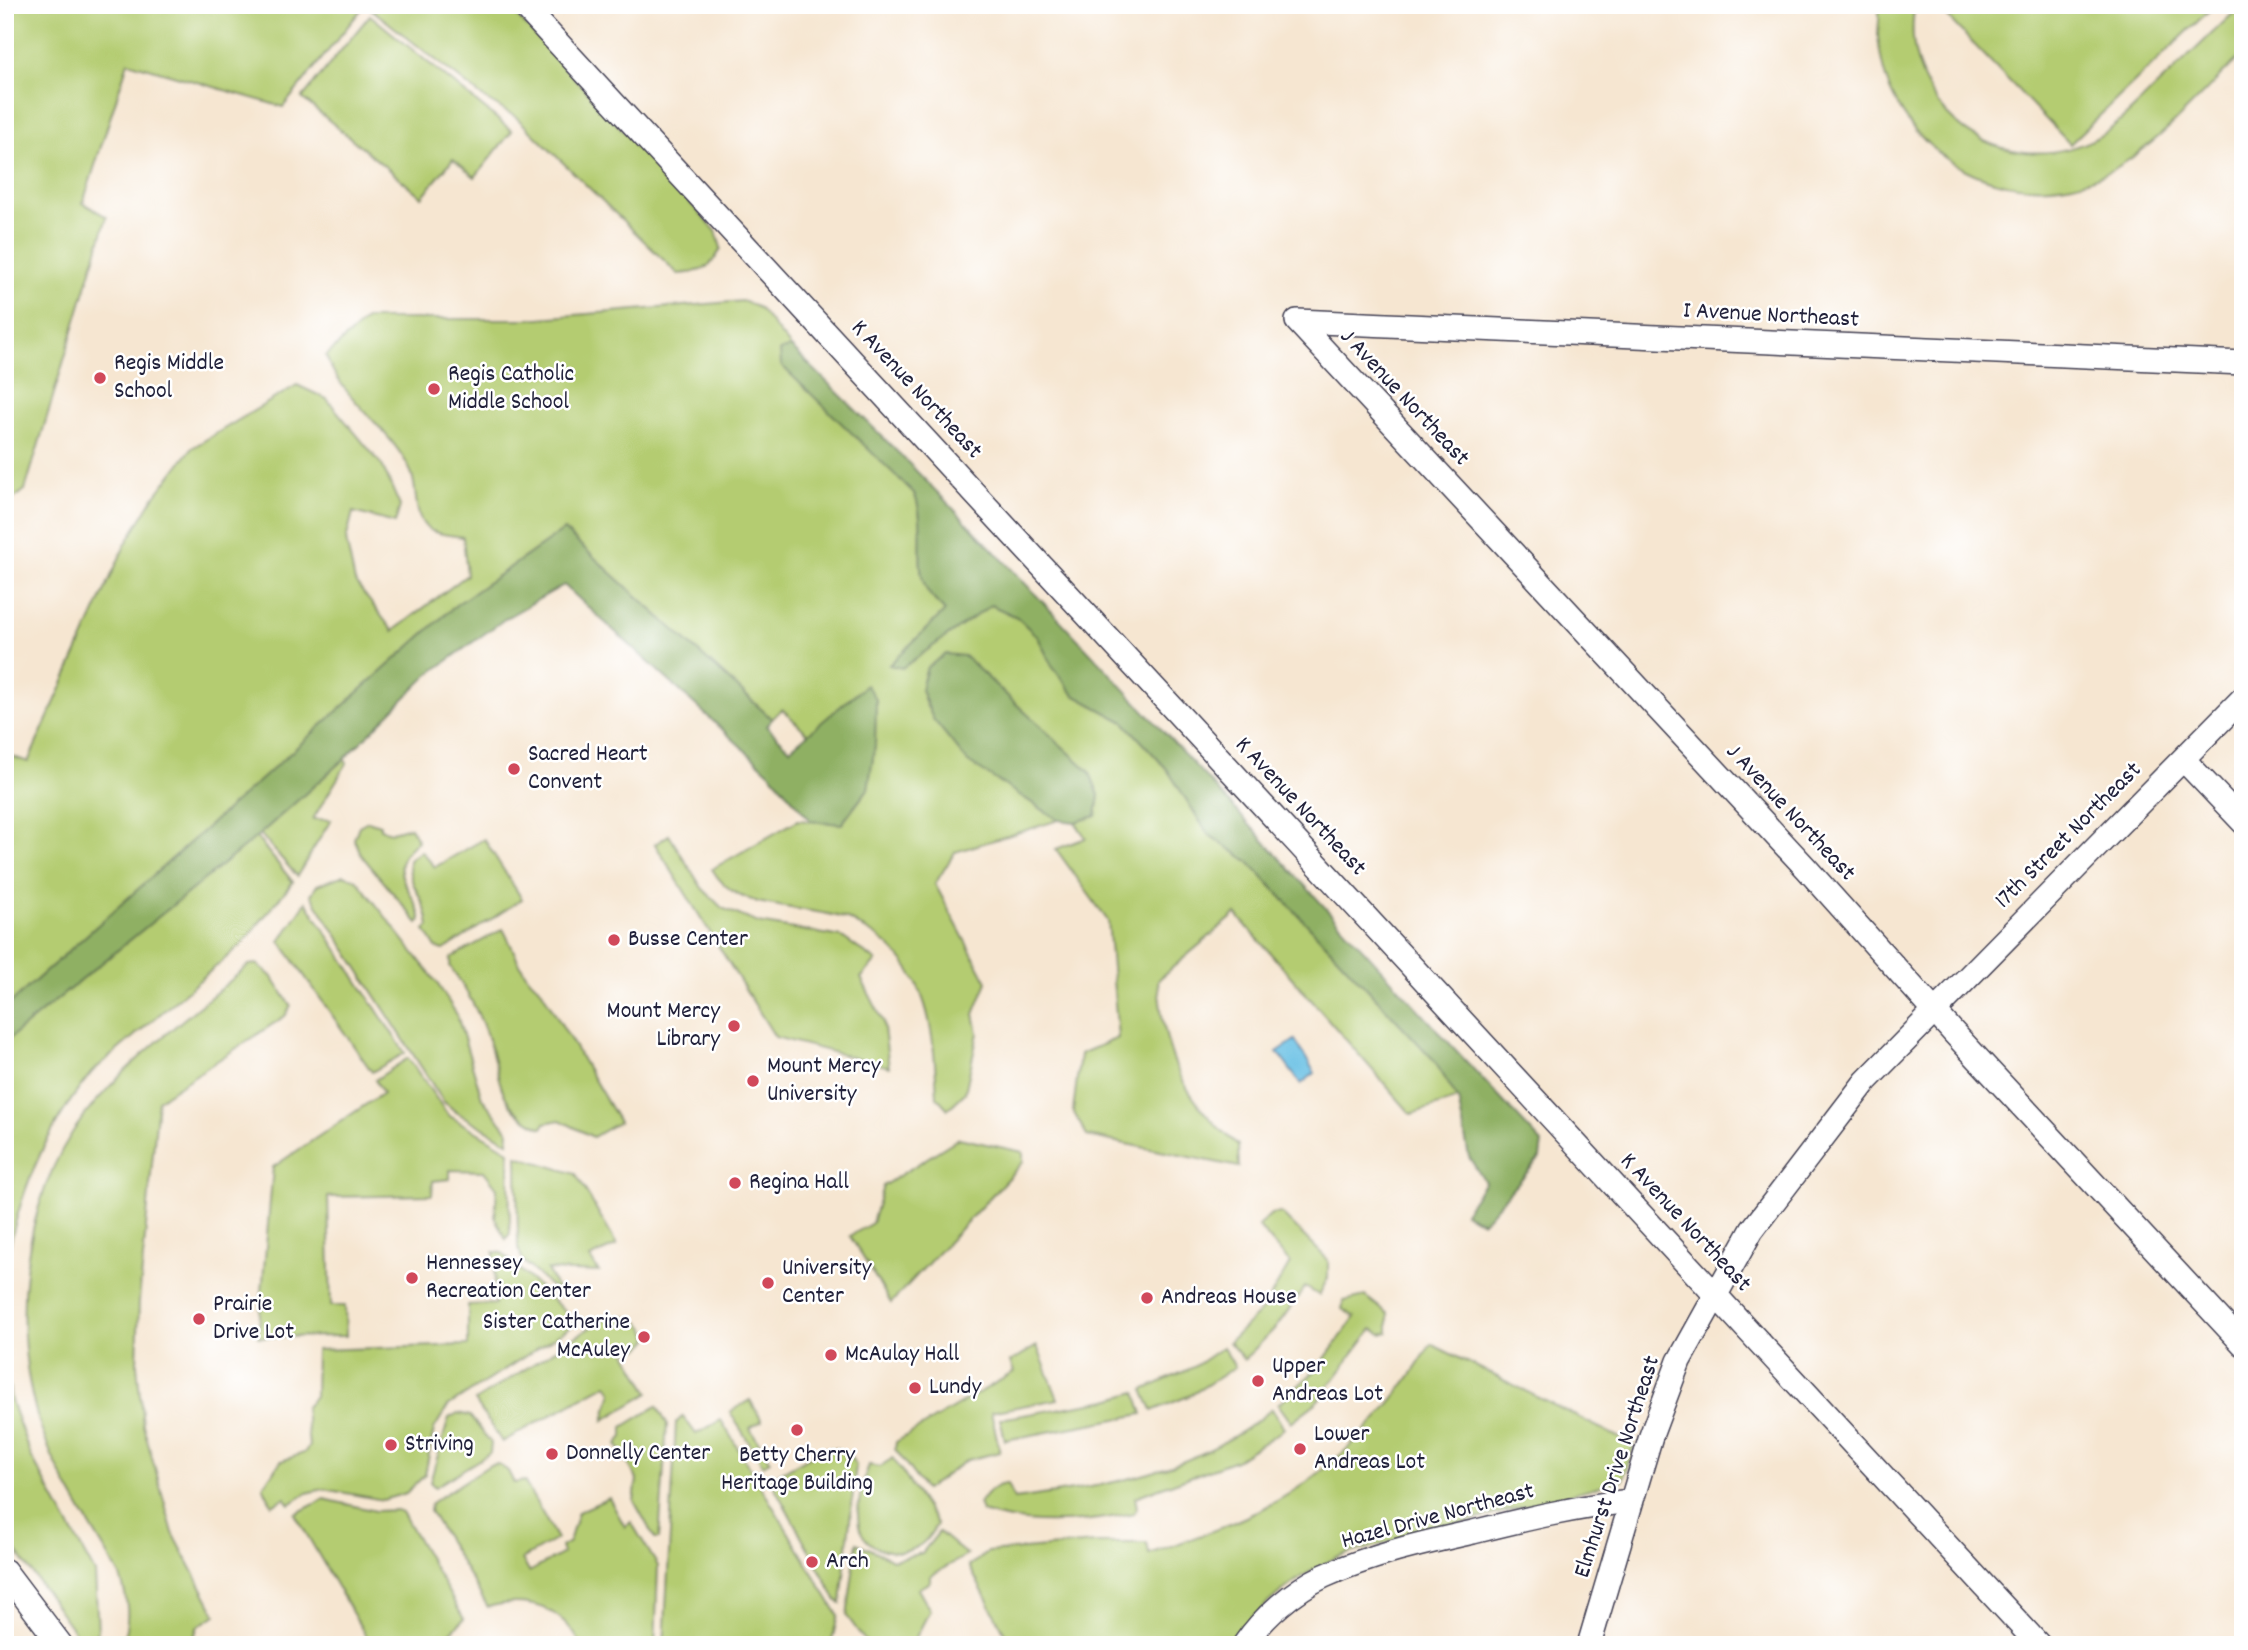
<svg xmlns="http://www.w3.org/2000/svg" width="2248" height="1650" viewBox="0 0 2248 1650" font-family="Dekko,sans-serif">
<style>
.green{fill:#b4cc71;stroke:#6b7756;stroke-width:2}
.forest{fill:#8fb063;stroke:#58694f;stroke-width:2}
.water{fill:#66bfe4;stroke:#447090;stroke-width:2}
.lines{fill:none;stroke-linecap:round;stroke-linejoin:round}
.minor-casing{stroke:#423f52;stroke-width:26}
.minor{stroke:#fff;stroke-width:23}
.poi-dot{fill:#d1495b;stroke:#fff;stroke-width:2.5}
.labels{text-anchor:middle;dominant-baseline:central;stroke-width:5;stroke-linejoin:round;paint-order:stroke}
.street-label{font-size:24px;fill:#22223b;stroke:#fff}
.poi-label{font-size:24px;fill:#22223b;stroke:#fff;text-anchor:start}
</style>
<rect width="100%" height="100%" fill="#fff"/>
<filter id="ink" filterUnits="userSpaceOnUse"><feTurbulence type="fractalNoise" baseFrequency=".0143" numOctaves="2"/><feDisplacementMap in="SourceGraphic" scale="14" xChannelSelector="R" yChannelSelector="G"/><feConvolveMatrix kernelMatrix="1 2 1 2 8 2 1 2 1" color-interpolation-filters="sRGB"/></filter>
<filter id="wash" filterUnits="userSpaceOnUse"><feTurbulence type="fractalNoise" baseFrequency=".00686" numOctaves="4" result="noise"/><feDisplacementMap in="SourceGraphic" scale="28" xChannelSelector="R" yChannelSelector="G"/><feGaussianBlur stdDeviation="1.57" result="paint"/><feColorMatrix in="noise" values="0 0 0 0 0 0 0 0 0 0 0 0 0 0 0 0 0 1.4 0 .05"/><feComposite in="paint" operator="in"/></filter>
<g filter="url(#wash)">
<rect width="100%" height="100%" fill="#f6e6d1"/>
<path class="green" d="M5,5h360l-82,102 -155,-45 -45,141 24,14 -82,273 -20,15z
M366,5h141l209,226 5,17c-10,22 -20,24 -43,26l-162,-157 -31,-18z
M1878,5h37c-8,39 5,80 32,109 42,45 112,51 162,16 17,-12 32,-29 47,-43 29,-27 57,-55 86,-82l1,49c-36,34 -72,77 -113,105 -80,56 -193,26 -236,-61 -10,-19 -14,-41 -16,-62 0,-10 3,-22 0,-31z
M1936,5h279l-145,139z
M370,15l142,116 -37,46 -22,-18 -31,38 -120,-99z
M743,301l16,7 32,39 -11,4 134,142c14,31 -1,73 13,97 4,8 12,14 18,21l-55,54 12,3 89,-63 26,12 21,20 14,29 22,29 50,27 43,47 41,65 40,27 185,198 25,40 -47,15 -175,-200 -78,66c5,73 24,119 80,165l1,22 -152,-31 -14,-25 7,-57 38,-16 -10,-117 -52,-72 30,-11 -11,-16 21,-6 3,-21 -10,-24 -125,-115 -37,11c-2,7 -5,15 -5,21 0,44 102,111 137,132l-104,32 -20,32 52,98 -13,32 4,19 -13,60 -17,16 -11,-12c-3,-63 -7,-129 -67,-165 -7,-4 -15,-10 -23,-13 -21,-7 -46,-9 -68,-13 -28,-4 -52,-11 -67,-37l86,-49 44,4 26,-35 7,-44 1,-46 -10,-13 -58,48 -26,-25 -10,10 -208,-189 -108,75 -451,403v-254l23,8 97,-217 29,-48 38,-49 105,-63 30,14 55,66 18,41 -5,17 -42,-11 -7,28 9,42 38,49 74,-56 -4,-38c-11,-2 -27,-2 -36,-9 -14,-12 -9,-39 -16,-56 -18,-42 -69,-72 -85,-116l40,-37h161z
M344,759l3,4 -34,56 18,1 -34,56 -37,-42z
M368,821l12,4v4l12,3 18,-5 8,14c-38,29 -3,46 3,79l-3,3 -56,-67 -8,-17 5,-13z
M669,835l33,53 20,20 36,15 84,14 34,24 -15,17 22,43 6,46 -114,-30 -120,-193z
M256,837l37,45 -52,63 -149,127c-48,59 -74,123 -87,198v-228z
M484,839l38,60 -78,51 -8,-2 -11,-18 4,-4c-3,-29 -22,-40 -20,-66l12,-9 14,16z
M344,875l13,5 80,103 20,32 25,83 27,34 -1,10 -52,-30 -13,-11 -132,-206 6,-10z
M306,902l99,151 -33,19 -92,-131z
M503,929c12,21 17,45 37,59l79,134 -26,15 -33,-17 -15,3 -3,5c-43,-21 -39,-39 -51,-79 -8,-30 -23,-57 -41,-83l1,-8z
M257,964l14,12 20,30 -6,10 -127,84 -19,201 -2,64 6,60 30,108 43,82 -18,11 -7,19h-70c10,-24 7,-46 -1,-69 -26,-47 -60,-94 -78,-145 -34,-96 -22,-233 42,-315 46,-58 109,-103 165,-151z
M408,1058l40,57 61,36 1,82 -4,6 -11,-21 2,-30 -13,-17 -34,-1v9l-17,2 -1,14 -104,2 3,109h14l1,30 -88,1 15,-170 110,-74 -8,-13z
M959,1138l64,14v10l-132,141 -41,-67 22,-13 11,-37z
M517,1156l59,18 41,71 -27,13 9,14 -52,-2 14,26 -38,-35 -5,-13z
M1281,1213l47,47v18l-9,17 -14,-8 -28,39 -33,34 -15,-18 35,-34 26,-45 -32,-37 13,-12z
M494,1252l8,1 69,64 1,9 -124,80 -14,23 -9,46 -19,18 -23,7 -59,-11 -17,4 -17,11 -5,-6 -13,7 -9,-19 18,-25 23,-8 5,-7 -4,-38 10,-12 1,-46 152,-5v-40l27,-1z
M1365,1296l23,18v18l-6,2 -10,-5 -56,74 -25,19 -13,-18 40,-36 37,-51 -13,-8 2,-8z
M617,1316c15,1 30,6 32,23l-8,9 -15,4 23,41 -45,27 8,-28 -5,-8 -105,58 -27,-41 127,-81z
M1431,1344l203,101 -11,35 -284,76c-44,22 -79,47 -107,89h-221l-42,-79 19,-14 107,-9h52l2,11c38,-14 79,-27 115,-46 70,-36 127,-97 167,-164z
M1037,1346l21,53 -67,13 9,40 -33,8 -42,30 -30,-41 1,-7 118,-70 -4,-10z
M1223,1347l12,20 -44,28 -39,16 -9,-21 51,-23z
M5,1356l6,45 20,55 64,117 3,59 -9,8 -8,1 -76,-106z
M1136,1392l7,22 -138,26 -5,-21 108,-19z
M750,1400l12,21 -12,7 20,33 -7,4 -33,-53z
M657,1406l10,18 -8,115h-4l-21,-38 3,-22 -20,-35 6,-7v-10z
M1272,1409l12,19 -4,4 -44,28 -101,37 2,11 -3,5c-48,10 -104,15 -152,-1l-3,-9c7,-9 16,-19 28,-19l7,15c93,-13 184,-27 258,-90z
M458,1413l12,3 21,27 -1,10 -55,34 -5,-5 19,-64z
M683,1416l13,18 25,-14 117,195 -7,30h-167l12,-222z
M825,1448c16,-1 23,4 31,17l-15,138 -4,-2 -67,-122z
M893,1458l44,66c-5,8 -9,16 -17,21 -19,13 -52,7 -60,-16 -6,-19 3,-46 9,-64l10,2z
M498,1464l10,7 6,12 10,-2 33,58 -35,20 7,13 34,-19 -2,-6 8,-5 9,-30 31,-14 16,29 6,-5 27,44 -3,79h-74c-19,-38 -54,-49 -93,-38l-58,-96 1,-8 59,-38z
M324,1499l52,12 21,-1 5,2 62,107 -16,16 6,10h-83l-76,-131z
M939,1532l28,23 -37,21v6l-12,7 12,21 -18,35h-44l-21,-29 10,-73 36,17 29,-7z"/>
<path class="forest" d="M791,347c263,253 502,530 751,796l-2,15 -57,64 -19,-9 21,-31 -16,-25 -11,-58 -25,-40 -185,-198 -40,-27 -41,-65 -43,-47 -50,-27 -22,-29 -14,-29 -21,-20 -26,-12 -89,63 -13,-3 56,-54c-6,-7 -14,-13 -18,-21 -14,-24 1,-66 -13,-97l-133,-128 -1,-14z
M564,530l208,189 -6,7 24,23 76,-64 10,14 -1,46 -7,44 -27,35 -30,-3 -40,-47 -207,-189 -58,33 -78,57 -84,84 -84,75 -255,208v-34l451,-403z
M946,654l18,2 125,115 10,24 -3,21 -21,6 -16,-2 -91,-58 -35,-43 -12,-29 6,-23z"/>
<path class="water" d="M1295,1040l20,33 -14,11 -24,-32z"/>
</g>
<g filter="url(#ink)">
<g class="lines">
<defs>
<path id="minor" d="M523,5l1516,1640
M1297,321l510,548 147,164 289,311
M1297,321l946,42
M2183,759l60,63
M5,1571l56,74
M1244,1645c19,-28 50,-55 80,-69 47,-21 99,-33 149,-44 52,-13 103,-25 157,-31
M1589,1645l62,-209 28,-75 73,-131 114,-149 377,-383"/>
</defs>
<use href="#minor" class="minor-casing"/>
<use href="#minor" class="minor"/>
</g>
</g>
<g class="poi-dot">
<circle cx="100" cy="378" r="7"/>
<circle cx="434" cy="389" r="7"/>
<circle cx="514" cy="769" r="7"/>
<circle cx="614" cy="940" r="7"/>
<circle cx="734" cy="1026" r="7"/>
<circle cx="753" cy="1081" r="7"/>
<circle cx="735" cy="1183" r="7"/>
<circle cx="412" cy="1278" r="7"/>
<circle cx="768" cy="1283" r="7"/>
<circle cx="1147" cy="1298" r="7"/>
<circle cx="199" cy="1319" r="7"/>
<circle cx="644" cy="1337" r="7"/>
<circle cx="831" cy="1355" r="7"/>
<circle cx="1258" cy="1381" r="7"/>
<circle cx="915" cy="1388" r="7"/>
<circle cx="797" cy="1430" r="7"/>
<circle cx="391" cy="1445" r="7"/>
<circle cx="1300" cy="1449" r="7"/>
<circle cx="552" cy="1454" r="7"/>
<circle cx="812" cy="1562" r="7"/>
</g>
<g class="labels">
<g class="street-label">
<text transform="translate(1771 316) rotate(3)">I Avenue Northeast</text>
<text transform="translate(916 390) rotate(47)">K Avenue Northeast</text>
<text transform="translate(1404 398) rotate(47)">J Avenue Northeast</text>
<text transform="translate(1300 807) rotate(47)">K Avenue Northeast</text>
<text transform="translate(1790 813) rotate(47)">J Avenue Northeast</text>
<text transform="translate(2069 836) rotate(-45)">17th Street Northeast</text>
<text transform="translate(1685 1223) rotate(47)">K Avenue Northeast</text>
<text transform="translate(1618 1467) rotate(-72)">Elmhurst Drive Northeast</text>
<text transform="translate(1438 1517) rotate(-15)">Hazel Drive Northeast</text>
</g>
<g class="poi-label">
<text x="114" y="364">Regis Middle<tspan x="114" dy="28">School</tspan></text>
<text x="448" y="375">Regis Catholic<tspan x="448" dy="28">Middle School</tspan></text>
<text x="528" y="755">Sacred Heart<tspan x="528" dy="28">Convent</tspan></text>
<text x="628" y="940">Busse Center</text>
<text x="720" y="1012" text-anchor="end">Mount Mercy<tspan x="720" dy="28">Library</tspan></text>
<text x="767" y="1067">Mount Mercy<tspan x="767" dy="28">University</tspan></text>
<text x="749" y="1183">Regina Hall</text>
<text x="426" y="1264">Hennessey<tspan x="426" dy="28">Recreation Center</tspan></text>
<text x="782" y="1269">University<tspan x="782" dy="28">Center</tspan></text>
<text x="1161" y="1298">Andreas House</text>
<text x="213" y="1305">Prairie<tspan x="213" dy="28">Drive Lot</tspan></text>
<text x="630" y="1323" text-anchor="end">Sister Catherine<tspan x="630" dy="28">McAuley</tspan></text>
<text x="845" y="1355">McAulay Hall</text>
<text x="1272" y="1367">Upper<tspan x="1272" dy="28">Andreas Lot</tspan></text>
<text x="929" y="1388">Lundy</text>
<text x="1314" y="1435">Lower<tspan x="1314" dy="28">Andreas Lot</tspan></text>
<text x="405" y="1445">Striving</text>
<text x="566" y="1454">Donnelly Center</text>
<text x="797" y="1456" text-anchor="middle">Betty Cherry<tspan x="797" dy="28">Heritage Building</tspan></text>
<text x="826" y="1562">Arch</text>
</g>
</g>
<rect width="2248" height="1650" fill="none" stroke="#fff" stroke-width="28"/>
</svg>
